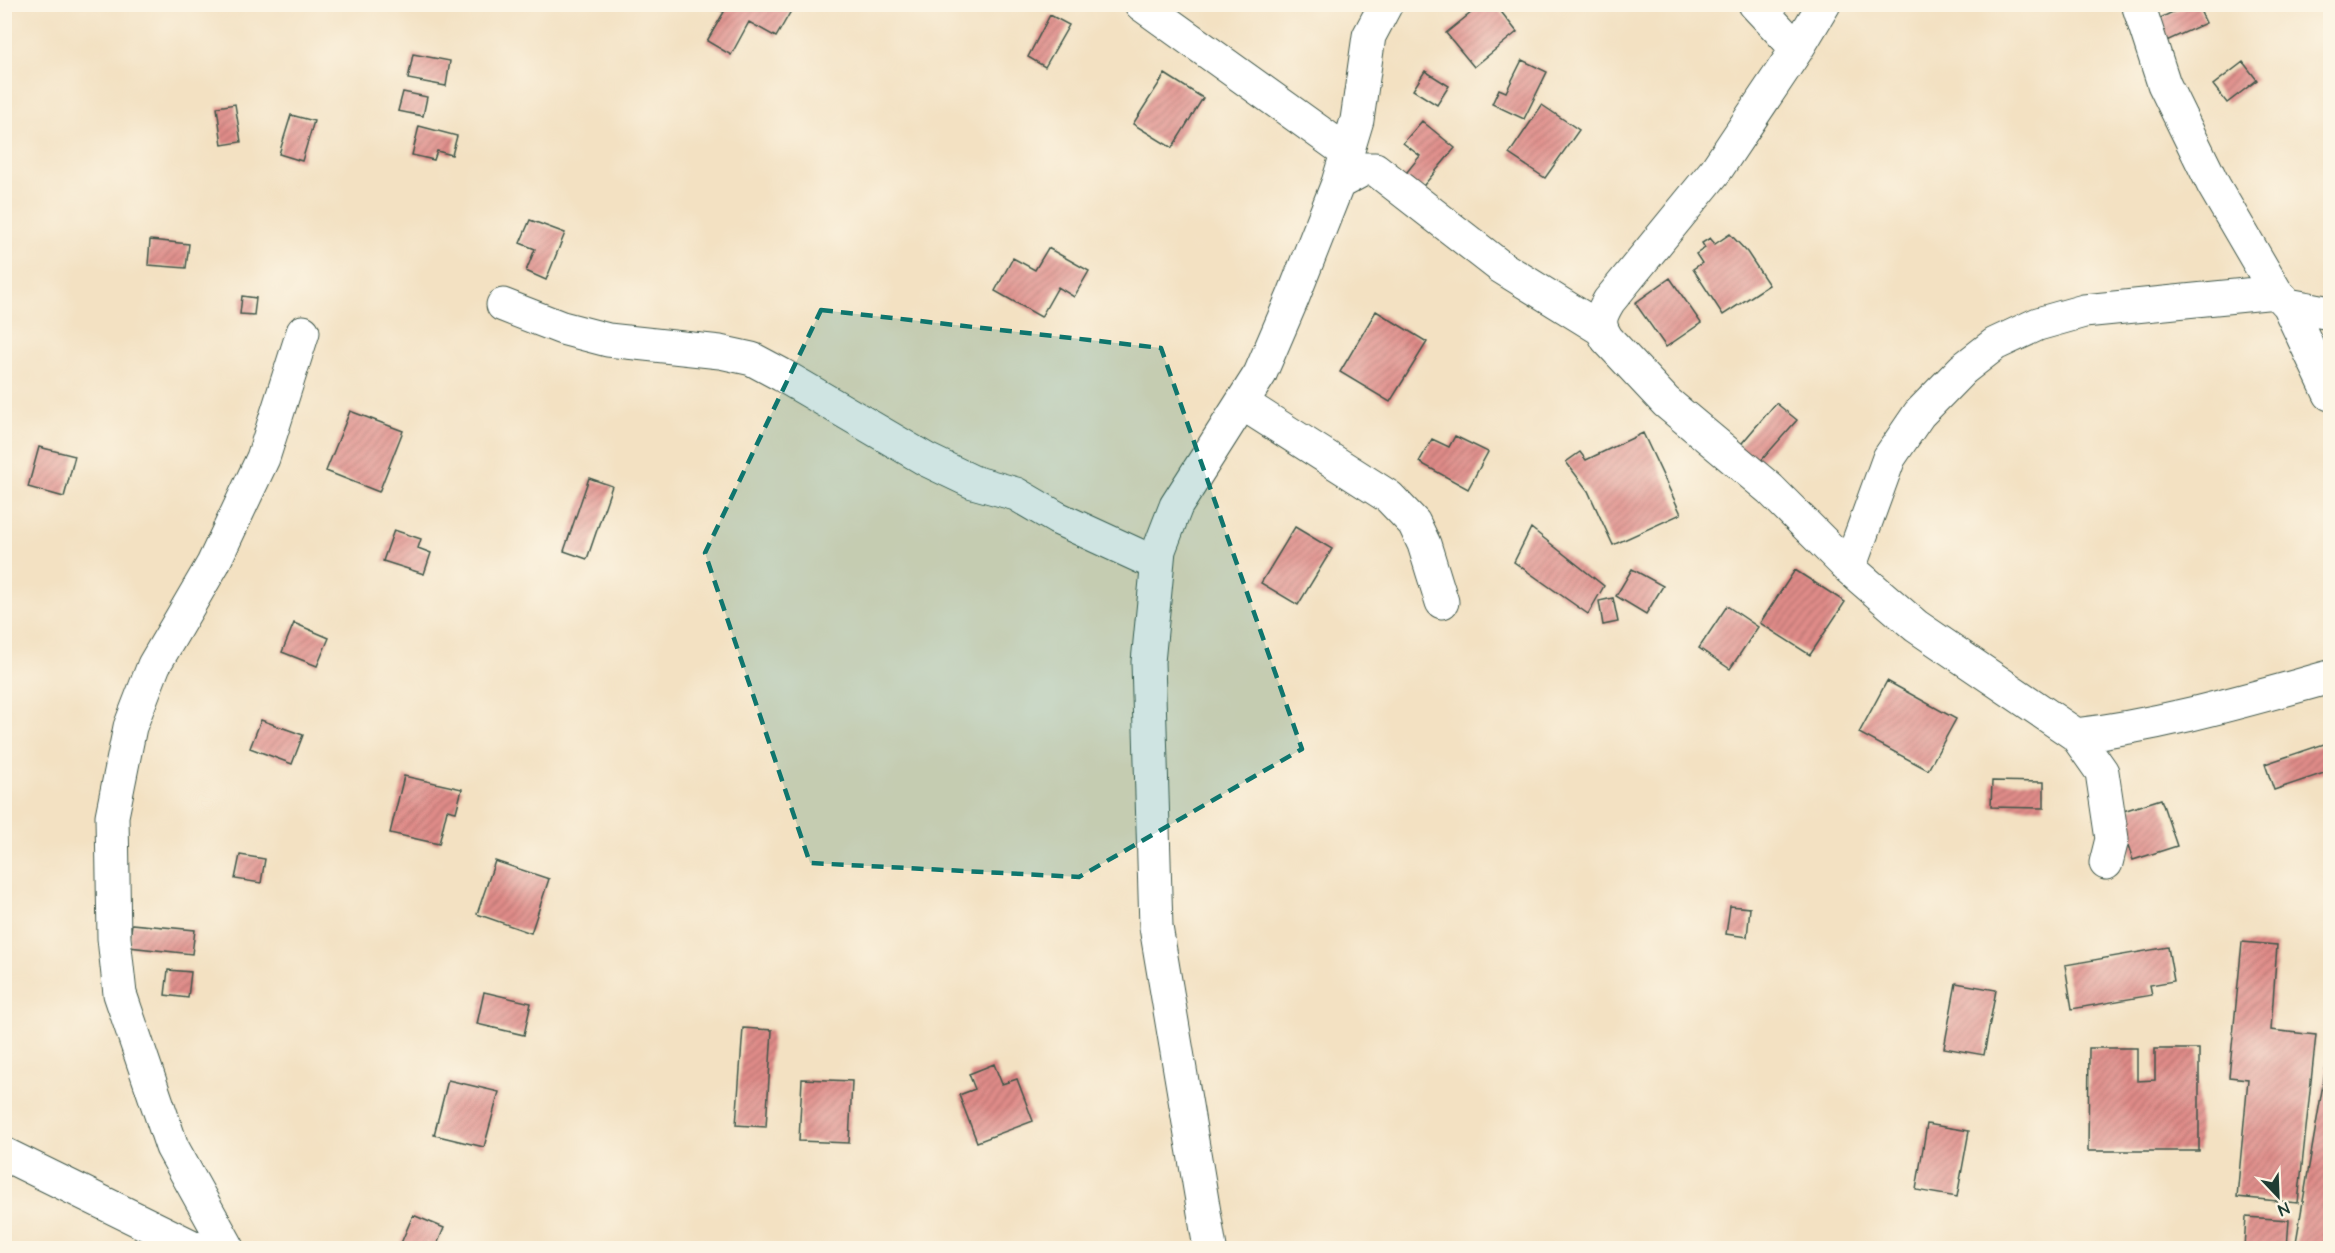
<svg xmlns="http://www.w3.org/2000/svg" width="2335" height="1253" viewBox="0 0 2335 1253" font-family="'Architects Daughter',sans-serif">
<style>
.building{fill:url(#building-hatch)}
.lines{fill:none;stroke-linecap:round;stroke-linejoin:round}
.minor-casing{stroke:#3f5649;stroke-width:35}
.minor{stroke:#fff;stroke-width:33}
.marked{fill:#0f766e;fill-opacity:0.2;stroke:#0f766e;stroke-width:4.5;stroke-dasharray:12 8;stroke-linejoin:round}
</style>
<defs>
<pattern id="building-hatch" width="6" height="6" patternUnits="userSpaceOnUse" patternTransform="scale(1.5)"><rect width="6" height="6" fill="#df8b88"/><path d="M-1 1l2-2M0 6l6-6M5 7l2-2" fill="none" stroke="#b47370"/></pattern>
</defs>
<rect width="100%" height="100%" fill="#fcf5e5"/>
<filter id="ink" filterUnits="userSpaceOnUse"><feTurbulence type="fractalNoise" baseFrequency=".0167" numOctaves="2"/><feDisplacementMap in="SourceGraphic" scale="12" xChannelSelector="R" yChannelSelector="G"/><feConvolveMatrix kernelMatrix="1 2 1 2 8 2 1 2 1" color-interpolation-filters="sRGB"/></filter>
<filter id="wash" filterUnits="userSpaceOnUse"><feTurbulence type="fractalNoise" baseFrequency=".008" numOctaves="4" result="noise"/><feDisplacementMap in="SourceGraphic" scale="24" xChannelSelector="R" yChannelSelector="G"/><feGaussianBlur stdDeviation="1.35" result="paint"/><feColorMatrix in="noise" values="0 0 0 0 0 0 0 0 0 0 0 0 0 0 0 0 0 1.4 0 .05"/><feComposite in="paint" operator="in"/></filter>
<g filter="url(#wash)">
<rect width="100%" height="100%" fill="#f3e1c2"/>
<g id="blocks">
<path class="building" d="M716,4h79l-19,33 -27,-15 -18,33 -24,-14 17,-29 -9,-5z
M1482,4h13l22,28 -43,35 -28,-34z
M2189,4h8l9,19 -44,20 -10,-21z
M1050,15l19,10 -24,42 -17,-10z
M413,54l37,7 -4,25 -38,-7z
M1522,60l25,12 -23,47 -32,-15 7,-15 7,3z
M2243,62l14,18 -30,23 -14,-18z
M1425,71l24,15 -12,19 -24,-15z
M1165,74l38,24 -31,50 -39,-24z
M403,92l24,5 -4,19 -25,-5z
M235,104l6,38 -19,3 -5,-38z
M1542,105l37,25 -34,48 -36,-24z
M291,115l23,6 -12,40 -23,-7z
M1422,121l33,27 -41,49 -16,-14 22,-27 -17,-13z
M419,126l38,10 -5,19 -15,-4 -3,9 -22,-5z
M530,220l35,13 -19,47 -20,-9 9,-22 -15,-6z
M1730,234l17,18 22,33 -46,30 -30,-46 9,-6 -6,-9 9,-6 -3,-5 8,-5 5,6z
M150,240l39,4 -3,24 -38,-3z
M1048,248l41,23 -15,26 -16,-10 -17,30 -46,-26 18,-33 22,12z
M1670,278l31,45 -35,24 -31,-44z
M242,296l14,2 -2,17 -14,-1z
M1376,311l51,31 -37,60 -50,-30z
M1776,403l21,17 -46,52 -20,-16z
M350,411l53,20 -24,61 -53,-21z
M1643,433l38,81 -68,31 -25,-54 -22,-29 14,-10 6,8z
M1455,436l33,16 -20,37 -49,-27 13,-23 17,8z
M39,447l36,9 -11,41 -36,-10z
M589,478l23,8 -25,73 -23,-8z
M1295,527l37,22 -34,56 -37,-22z
M1531,528l73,58 -16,28 -74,-52z
M394,530l27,9 -3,9 13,5 -7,21 -41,-13z
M1632,569l31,17 -17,28 -30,-18z
M1795,570l50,32 -35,53 -50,-32z
M1613,598l5,24 -15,3 -4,-24z
M1727,606l31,21 -28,42 -31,-21z
M294,623l35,15 -12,28 -35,-14z
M1887,681l69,38 -28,51 -69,-37z
M261,720l42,15 -11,29 -42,-16z
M2330,742v29l-56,19 -9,-26z
M404,776l58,13 -6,23 -9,-2 -8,34 -49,-11z
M1992,781l52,1v26l-53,-1z
M2161,799l16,47 -44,14 -16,-47z
M240,855l25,4 -4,24 -26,-4z
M495,861l54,18 -18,54 -54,-19z
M1730,906l20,2 -3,29 -21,-3z
M132,924l63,6 -3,24 -63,-7z
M2242,942l35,3 -6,85 45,5 -18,168 -61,-6 11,-118 -19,-2z
M2168,947l6,34 -24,4 2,10 -80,14 -7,-44z
M168,970l23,2 -3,26 -23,-3z
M1956,983l40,7 -12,65 -40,-7z
M484,992l47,11 -7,32 -47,-11z
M743,1028l29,2 -6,97 -30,-2z
M2089,1048h48v33l18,-1v-31h44v102h-111z
M2329,1049l1,199h-35z
M994,1064l8,20 15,-5 16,42 -56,21 -18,-47 16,-6 -6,-15z
M802,1079l50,2 -3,62 -50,-2z
M448,1080l51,12 -15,55 -50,-12z
M1927,1124l42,7 -12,66 -41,-7z
M413,1215l31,13 -8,19 -11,-4 -2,5h-24z
M2246,1217l43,3 -2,28h-43z"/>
</g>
</g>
<g filter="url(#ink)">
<use href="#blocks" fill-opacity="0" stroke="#3f5649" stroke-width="1.5"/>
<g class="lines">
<defs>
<path id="minor" d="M1141,4l206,148
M1755,4l42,45
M1824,4l-27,45 -81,121 -107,131c-9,15 -12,22 -2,38l59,63 104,87 79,79 67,58 160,109 26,37 10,67 -6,24
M2138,4l26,80 50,102 62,106 12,13 42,8
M1338,183l26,-14h11l126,98 100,62
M503,305l59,23 46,12 112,12 32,7 30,16 145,85 46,22 43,12 41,24 100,46
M2288,305l42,89
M1242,403l147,94 25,26 10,21 18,58
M1849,568l40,-110 30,-44 44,-45 32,-25 43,-20 46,-13 192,-19
M2076,735c87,-10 170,-35 254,-58
M4,1154l191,94
M228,1248l-56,-101 -52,-153 -6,-56 -2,-122 18,-89 24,-62 59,-101 50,-106 40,-126
M1210,1248l-54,-321 -8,-265 11,-112 17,-44 84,-132 33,-77 45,-114 19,-63 12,-84 17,-32"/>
</defs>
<use href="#minor" class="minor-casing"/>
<use href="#minor" class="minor"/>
</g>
</g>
<path class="marked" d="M821,310l340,38 141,401 -223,128 -269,-14 -105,-310z"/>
<rect width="2335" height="1253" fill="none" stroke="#fcf5e5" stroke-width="24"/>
<g transform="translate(2278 1196) rotate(157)" stroke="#fcf5e5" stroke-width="4.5" paint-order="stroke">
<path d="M0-4.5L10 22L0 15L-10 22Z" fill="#1f3d34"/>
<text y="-9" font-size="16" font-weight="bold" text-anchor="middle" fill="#1f3d34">N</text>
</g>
</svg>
